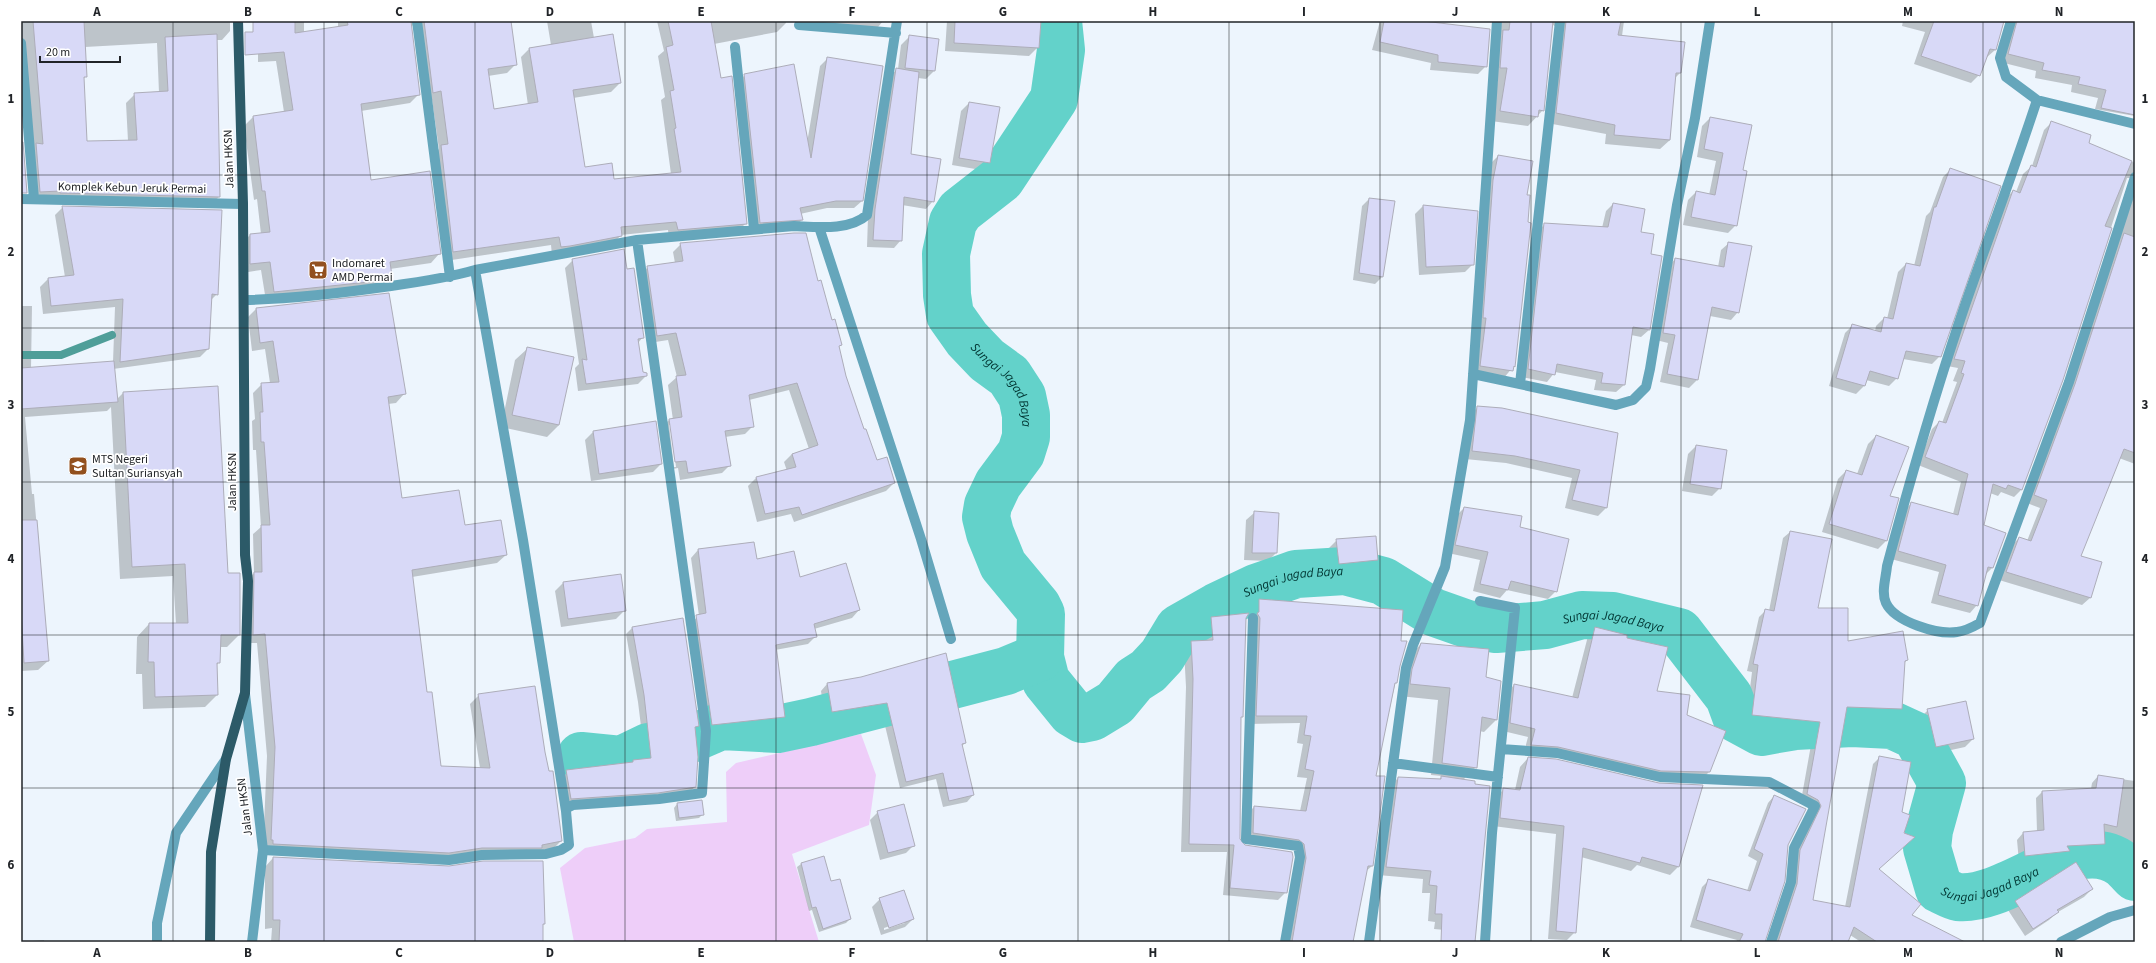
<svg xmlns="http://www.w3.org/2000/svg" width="2156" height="963" viewBox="0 0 2156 963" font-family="'Source Sans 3',sans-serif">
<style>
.green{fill:#eecef9}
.shadow{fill:#0003;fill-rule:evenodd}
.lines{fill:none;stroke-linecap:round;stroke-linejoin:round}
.stream{stroke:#4f9e99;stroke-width:8}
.river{stroke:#63d2ca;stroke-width:48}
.building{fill:#d8d9f7;stroke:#adadb9}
.minor{stroke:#65a6bb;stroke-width:10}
.tertiary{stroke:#65a6bb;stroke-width:10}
.primary{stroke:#2c5a68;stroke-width:10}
.grid{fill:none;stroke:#212428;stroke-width:1;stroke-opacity:0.55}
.labels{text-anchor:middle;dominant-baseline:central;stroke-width:3.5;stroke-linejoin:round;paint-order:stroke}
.street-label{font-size:12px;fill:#212428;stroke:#fff}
.poi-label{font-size:12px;fill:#212428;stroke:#fff;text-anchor:start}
.water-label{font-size:13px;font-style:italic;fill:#003532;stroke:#fff}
.neatline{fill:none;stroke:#212428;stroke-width:1.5}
.grid-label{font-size:13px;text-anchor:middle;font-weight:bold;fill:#212428}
</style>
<rect width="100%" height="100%" fill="#edf5fd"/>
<path class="green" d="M861,734l15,41 -7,50 -77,29 27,88h-245l-14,-74 25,-20 50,-10 12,-9 80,-7 -1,-50 10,-9z"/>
<path class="shadow" d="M21,21h209v10l-8,9h-5l2,157 -9,8 -179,-6 -10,-126zM157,43l2,50 -24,1 -9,9 2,38 -42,1 -3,-63 3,-3 -1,-29z
M258,21h46v12l34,-6v-6h172l6,43 -9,9 -19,3 5,34 35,-5 -7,-48 9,-9 21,-3 -4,-24h44l3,17 26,45 -9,9 -38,6 11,70 29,12 58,-6 -10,-74 4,-3 -7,-41 6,-5 -7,-30h129v2l-9,9 -63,12 32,179 -9,9 -68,6 -1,-8 -47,5 -9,10 -60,10 -1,-10 -106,16 -12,-106 6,-6 -7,-49 -8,1 -9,-72 -5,-7 9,72 -9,9 -49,8 9,70 69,73 -8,9 -41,6 1,7 -9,9 -116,16 -5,-31 -19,3 -1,-29 9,-9 11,-1 -4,-35 -3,1 -10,-74 9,-9 31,-5 -8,-51 -18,1z
M806,21h77l-9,11z
M947,21h93l-2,26 -9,9 -84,-5z
M1380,21h38l68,45 -8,8 -48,-4 1,-7 -59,-13z
M1502,21h122l-2,15 58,37 -6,6 -4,61 -10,9 -55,-5 1,-10 -59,-11 10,-95 -5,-4 -9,86 -15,16 -37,-5 7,-43 -7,-1z
M1903,21h232v95l-40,-7 3,-11 -27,-6 1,-7 -37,-7 1,-7 -36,-9 8,-37 -4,-3 -9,28 -9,8 -7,17 -8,8 -57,-19 11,-32 -23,-6z
M909,37l29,3 -4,31 -8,8 -8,-1 -9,77 24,46 -7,8 -24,-4 -1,35 -7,8 -27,-1 1,-30 21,-141 9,-7 3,-24z
M827,59l35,142 -8,7h-27l-27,6 2,6 -8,7 -42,3 -15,-147 8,-8 62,68 13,-77z
M969,103l20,59 -8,8 -29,-5 9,-54z
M1710,118l32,52 -6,55 -8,8 -45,-8 5,-25 8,-8 13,3 7,-34 -19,-4 5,-31z
M2052,122l35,21 48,20v301l-16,-6 -40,98 11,42 -8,7 -83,-25 12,-34 8,-8 8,3 13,-33 -13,-5 103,-325h-3l-65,202 -41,110 -7,7 -13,-5 -3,4 -8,-3 -8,33 23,8 -13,34 -7,7 -8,30 -7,8 -39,-10 8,-31 -48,-13 13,-49 8,-7 41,11 8,-32 -43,-17 14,-36 7,-7 3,1 15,-41 -4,-1 5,-13 -11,-2 58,-167 8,-8 3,1 7,-18 9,-8 12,-36z
M1498,156l27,40 -11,170 -12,14 -31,-5 17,-209z
M1951,169l-11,187 -8,8 -29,-5 -6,19 -8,8 -23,-6 -2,6 -8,8 -27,-8 16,-53 8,-8 22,6 1,-5 8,-8 3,1 11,-47 8,-8 8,2 12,-50 4,-4 13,-35z
M1369,199l25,3 -12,75 -7,7 -22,-4 9,-74z
M1613,204l26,28 11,23 -1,75 -8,7 -10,-2 -7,50 -8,7 -22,-2 2,-10 -41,-8 -8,10 -26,-5 16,-145 8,-8 57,4 4,-17z
M1423,206l50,58 -8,8 -46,3 -4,-61z
M63,207l154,87 -6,6 -3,49 -8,8 -87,12 3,31 7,-7 104,181 12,61 -12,12h-7l-1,15 -3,4 1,29 -12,12 -62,2 -1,-35h-6l1,-37 12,-13h27l-3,-48 -53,3 -9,-172 -4,4 -82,6 7,77h2l14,167 -10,9 -17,1v-365h11l-1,63 82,-7 2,-55 -72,7 -3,-27 8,-8 17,-2 -10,-62z
M1729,243l9,69 -7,8 -21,-4 -13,64 -8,8 -29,-6 8,-39 -12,-3 12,-73 7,-8 43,8 3,-17z
M681,244l136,38 24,62 -3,3 7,30 19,54 13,30 17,22 -8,8 -92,31 -3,-8 -34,8 -9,-36 8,-8 31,-7 -3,-9 8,-8 17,-5 -20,-59 -40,10 4,26 -8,8 -20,3 4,29 -7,7 -42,7 -2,-12 -11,2 -6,-42 8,-8h4l-5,-35 9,-8 -9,-37 -19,3 -9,-68 8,-8 27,-4 -2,-11zM669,425h2l5,42h-2z
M573,260l53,10 17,67 -5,6 4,30 4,3 -8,8 -60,7 -3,-23 4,-4 -14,-96z
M388,294l16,100 -8,9 -8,1 13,95 63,27 42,29 -9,8 -85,14 14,116 14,74 40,1 -10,-64 9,-9 65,57 17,89 -8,8 -80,8 -210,-9 4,-92 -10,-113h-12v-61l9,-9 -1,-39 8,-7 -5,-77h-3l-1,-29 3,-2 -2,-26 9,-9 8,-1 -5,-34 -13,2 -4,-34 8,-8z
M527,349l32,76 -12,12 -46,-10 14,-67z
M1478,407l139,27 -11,74 -8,8 -33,-8 7,-30 -66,-15 -41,-4 5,-44z
M593,432l68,32 -8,8 -62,9 -6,-41z
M1876,436l13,60 9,3 -12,42 -8,8 -56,-17 16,-53 8,-8 11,3 11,-30z
M1696,446l24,42 -8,8 -30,-5 6,-37z
M1464,508l55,20 37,63 -8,8 -41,-9 -7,8 -27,-7 7,-31 -32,-7 8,-37z
M1254,513l24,1 -2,39 -8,8 -24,-1 2,-40z
M1790,532l26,77 31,33 60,18 -3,3 -3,46 -6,6 -50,-2 -33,188 33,6 28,-143 7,-7 -2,112 32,46 42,27h-91l-11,-7 -3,7h-74l21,-85 21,-44 -14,-12 13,-73 -68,-7 6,-49 -5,-1 12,-54 6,-6h4l14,-73z
M1337,540l40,19 -8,8 -37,4 -3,-23z
M698,550l101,29 60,31 -7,8 -38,11 2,7 -8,8 -33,6 9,66 -7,8 -73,8 -15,-108 10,-8 -8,-58z
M563,583l61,28 -8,8 -55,8 -6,-36z
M1259,600l140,66 -24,111 -3,89 -7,6 -13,70h-66l11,-89 -6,-6 -46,-6 1,-26 8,-8 46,4 7,-33 -10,-1 6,-33 -6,-1 3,-20 -51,1 2,-116z
M1211,618h35l-4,98 -2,2 -1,122 47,52 -8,8 -55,-5 4,-43h-46l5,-165 -2,-37 7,-8 14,-1 -1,-15z
M632,628l66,98 -4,4 1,57 -7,6 -124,12 -4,-28 6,-7 64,-6 3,-3 12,-2 -7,-57 -12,-68z
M1595,628l30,11 31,53 30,24 24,55 -8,8 -4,1 -148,-26 -26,-2 4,-15 -25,-6 4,-39 7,-7 58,13 16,-62z
M1421,644l64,34 15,4 -4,38 -12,12 -5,-1 -3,36 -13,13 4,152 -33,-3 1,-7 -7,-1 2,-28h-8l1,-14 -45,-4 12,-89 8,-8 41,2 3,-4 -11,-1 7,-75 -39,-4 10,-40z
M861,678l104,65 -4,4 12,48 -6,7 -24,5 -7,-28 -36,9 -19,-79 -56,9 -4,-27 6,-7z
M1928,710l45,29 -8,8 -37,8 -8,-37z
M1528,758l131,26 19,83 -8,8 -33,-10 -6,6 -50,-14 -6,75 -8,8 -19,-1 8,-105 -63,-8 3,-29 8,-8 11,1 5,-23z
M2098,776l37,5v67l-16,1 -23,-10 -10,12h-18l-6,6 -43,5 -2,-22 6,-7 14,-1 -1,-34 6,-6 49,-3 1,-6z
M1774,796l13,49 -23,97h-28l1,-2 -47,-13 12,-40 7,-7 38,11 10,-30 -9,-5 20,-53z
M677,804l26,10 -4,4 -23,3 -2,-13z
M878,812l36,33 -8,8 -26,7 -10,-40z
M273,858l271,66 -2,2v16h-271l1,-14 -7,1v-62z
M801,864l29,18 20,37 -4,4 -27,9 -7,-22 -3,1 -12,-44z
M2092,889l-8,8 -26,15 -9,8 -24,16 -17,-26 8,-8z
M880,899l33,20 -8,8 -24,8 -9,-28zM905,921v2l-21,7v-2z
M44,940v2h-22z"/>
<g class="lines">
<path class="stream" d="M21,355h40l51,-20"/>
<g class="river">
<path id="s1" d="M1058,21l3,29 -7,49 -53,80 -41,32 -7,11 -7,32 1,41 3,20 17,24 20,21 22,16 13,20 4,19v22l-5,16 -23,31 -10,21 -2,12 4,16 13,32 34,41 4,8 -1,43 6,24 26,32 10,6 10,-2 23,-14 19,-23 14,-9 14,-15 17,-28 37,-21 40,-19 40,-14 49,-3 38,10 50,31 34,12 29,5 49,-4 37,-10 31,1 66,16 50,65 8,22 24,13 34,-6 57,-3 40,2 24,11 26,47 -13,47 -2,18 12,41c5,2 13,7 19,8 51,5 117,-68 164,-33 5,4 9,9 13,13"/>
<path d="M581,756l40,4 27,-13 43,-8 30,-13 57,3 33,-7 195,-51 34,-14"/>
</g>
</g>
<path class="building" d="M33,21h51l3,56h-3l3,64 50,-1 -3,-47 34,-2 -3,-54 52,-3 3,163 -160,-4v-2l-20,1 -4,-49 7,1z
M253,21h42v12l53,-8 -1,-4h64l9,74 -59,9 10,76 59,-9 11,83 -51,8 2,14 -6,1 1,3 -113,12 -4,-30 -20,2v-30l20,-2 -5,-41h-3l-9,-75 40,-6 -9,-58 -39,3v-23h8z
M424,21h87l6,44 -29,4 6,40 44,-7 -9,-54 84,-14 8,49 -48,7 12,77 27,-4 2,16 67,-7 -7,-43 2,-1 -6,-37 4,-1 -8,-43 7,-2 -5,-24h43l10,57 11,-2 15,148 -69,6 -2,-8 -55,5 1,9 -52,10 -9,1 -2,-10 -106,15 -12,-107 7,-1 -7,-53 -8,2z
M955,21h86l-2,27 -85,-5z
M1384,21h39l67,8 -3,38 -49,-5v-7l-58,-13z
M1510,21h43l-9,90 -5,-1 -1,7 -38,-6 7,-43h-7l3,-38h6z
M1566,21h55l-3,14 67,7 -4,31h-5l-6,67 -56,-5 1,-10 -59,-12z
M1934,21h70l-8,29 -6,-1 -10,27 -59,-20z
M2017,21h118v94l-34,-7 5,-18 -28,-6 2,-7 -38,-7 2,-7 -36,-9z
M909,35l30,4 -4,32 -30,-3z
M827,57l56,9 -20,135h-27l-36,7 3,12 -43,3 -16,-149 50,-10 17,94z
M896,68l23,4 -8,82 30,5 -7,43 -30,-5 -2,44 -29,-1 2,-31z
M969,102l31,5 -10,56 -31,-5z
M1710,117l42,8 -9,45 4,1 -10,55 -46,-9 5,-26 19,4 8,-42 -19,-4z
M2051,121l40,14 -2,8 43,18 -27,65 7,2 -49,152 -41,110 -14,-5 -2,4 -13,-5 -9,41 22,8 -13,35 -5,-1 -10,39 -40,-11 8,-30 -48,-14 13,-49 47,13 10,-41 -43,-17 14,-36 7,2 18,-49 -3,-1 4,-12 -11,-2 59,-169 7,3 11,-28 5,2z
M21,142h2l4,51h-6z
M1498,155l35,6 -6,34h3l-2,27 3,1 -16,144 -1,-1 -1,5 -33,-5 6,-48h-3l10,-138z
M1950,168l51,18 -60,171 -35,-6 -8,28 -28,-8 -5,15 -29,-8 16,-54 29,8 3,-15 9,2 13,-56 14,3 14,-59h2z
M1369,198l26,3 -12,76 -24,-4z
M1613,203l32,6 -4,23 13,2 -3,20 11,2 -12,74 -17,-3 -8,58 -24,-2 2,-10 -46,-9 -2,11 -27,-6 16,-146 64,4z
M1423,205l55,6 -4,54 -48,2z
M62,206l160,4 -4,85 -6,-1 -3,55 -89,13 3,-63 -72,7 -3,-28 26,-3z
M794,233h12l12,48 3,-1 11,40 3,-1 7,26 -3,1 7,30 18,53h2l11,31 10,-3 8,26 -93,32 -3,-8 -34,7 -9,-37 40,-10 -4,-13 26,-9 -21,-62 -48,12 5,32 -29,4 6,35 -43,7 -2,-12 -11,1 -6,-43 13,-2 -6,-41 10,-1 -10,-42 -19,3 -10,-70 36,-5 -3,-18z
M2124,233l11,4v216l-11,-4 -43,107 21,6 -11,36 -85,-26 13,-35 12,4 16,-41 -13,-5 41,-111z
M1728,242l24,4 -13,67 -27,-6 -14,73 -31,-6 8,-39 -12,-2 12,-75 49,9z
M624,249l3,20 7,-1 10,70 -6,1 5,33 4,1v3l-61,8 -4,-25 5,1 -15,-101z
M389,293l17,101 -18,3 14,101 57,-8 6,35 36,-5 6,35 -95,15 15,122h5l9,74 49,2 -12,-74 57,-8 10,66 4,19h4l9,70 -20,4v3h-60l-33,5 -176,-9v-4h-2l4,-93 -10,-113 -12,1 1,-63h8l-1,-47h9l-6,-83h-3l-1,-30h3l-2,-29 18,-1 -6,-41 -13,2 -4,-35z
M527,347l47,10 -15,68 -47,-10z
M114,361l4,41 -97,7v-41z
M218,386l10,187h12v62h-19l-1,28h-3l1,32 -63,2 -1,-35h-6l1,-39h39l-3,-59 -53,3 -9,-175z
M1477,406l25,2 116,25 -11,75 -35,-8 8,-30 -65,-14 -43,-5z
M656,421l6,43 -63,10 -6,-43z
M1876,435l33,12 -19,49 9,2 -12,43 -58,-17 17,-54 16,5z
M1696,445l31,5 -6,39 -31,-5z
M1464,507l58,9 -2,11 49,12 -12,53 -46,-11 -3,9 -28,-6 8,-32 -33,-7z
M1254,511l25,2 -2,40h-25z
M21,520h16l12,141 -25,2 -3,-52z
M1790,531l42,8 -14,69h30v33l55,-10 5,29 -3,1 -3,48 -55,-2 -34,193 37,7 29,-151 32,6 -9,50 8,3 -6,18 11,4 -36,32 42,35 -9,11 53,27h-88l-23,-15 -6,15h-70l19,-58 3,-34 21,-44 -3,-6 -11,-6 13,-72 -68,-7 6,-50 -5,-1 12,-55 9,2z
M1376,536l2,24 -39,4 -3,-25z
M754,542l3,17 37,-8 6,26 46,-14 14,47 -46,14 3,13 -41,8 9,72 -73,8 -16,-110 10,-2 -8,-64z
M621,574l5,37 -58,8 -5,-37z
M1259,599l144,11 -2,31h6l-7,25 -3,17h-2l-19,93h9l-12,90h-5l-15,76h-61l14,-84 -2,-14 -5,-4 -46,-7 1,-27 52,5 8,-40 -9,-2 6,-33 -7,-1 3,-19h-51l4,-98 -3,-5 2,-1z
M1249,613l-3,5 -3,99h-2l-1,122 5,6 47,7 1,5 -6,36 -57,-5 4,-43 -45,-1 4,-165 -2,-38 22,-1 -2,-23z
M683,618l16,108 -4,1 3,30 -2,30 -38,6 -87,6 -5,-29 67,-8v-2l18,-2 -7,-63 -12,-68z
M1595,627l32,8v3l41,9 -11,44 33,4 -3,20 39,16 -16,41 -49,-1 -103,-24 -27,-2 4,-16 -25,-6 4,-39 64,14z
M1421,643l68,6 -3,28 15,4 -4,39 -15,-3 -5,51 -35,-5 8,-75 -40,-4 2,-15z
M946,653l20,90 -4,1 12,51 -25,6 -6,-28 -37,9 -19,-79 -55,9 -5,-29 34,-6z
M1966,701l8,38 -38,8 -9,-38z
M1528,757l28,2 103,24 44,2 -24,82 -37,-10 -2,6 -57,-15 -7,85 -20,-2 8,-105 -64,-8 3,-30 17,2z
M2098,775l26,4 -7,48 -13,-3 1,20 -38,2 3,5 -45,5 -2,-24 21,-2 -2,-39 54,-3z
M1441,776l34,5v3l15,2 -15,156h-34l1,-28h-7l2,-28 -8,-1 2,-14 -45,-4 12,-90 43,2z
M1774,795l32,14 -18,36 -3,36 -20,61h-26l4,-8 -47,-14 12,-41 42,12 13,-37 -9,-5z
M702,800l2,15 -25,3 -2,-15z
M904,804l11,42 -27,7 -11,-42z
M824,856l7,25 9,-2 11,40 -28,10 -7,-22 -4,1 -11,-45z
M273,857l176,9 34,-5h60l2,63h-2v18h-264l1,-22h-7z
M2076,862l17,27 -36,21 2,2 -26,17 -18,-28z
M904,890l10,29 -25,9 -10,-30z"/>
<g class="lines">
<path class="minor" d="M417,21l33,256
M2011,21l-11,37 6,19 31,23 98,24
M799,25l97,8
M21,43l13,156
M735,47l19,182
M2037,100c-23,70 -49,139 -73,208 -29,85 -54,172 -77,258 -1,12 -6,26 -1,37 9,19 52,32 71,29 9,-1 16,-5 23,-9l89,-241 66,-205
M21,199l222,5
M819,227l102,312 30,100
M475,270l48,270 43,271
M244,300c49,-1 98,-7 147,-14 28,-4 56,-8 84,-16l162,-30 157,-14c23,1 55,5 73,-11l30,-194
M1473,374l143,31 17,-5 13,-13 4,-18 27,-164 18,-87 15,-97
M1520,384l40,-363
M1480,601l35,7 -23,225 -7,109
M1253,618l-7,221 52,7 2,11 -15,85
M1501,749l56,4 103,24 109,5 46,24 -21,42 -3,34 -20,60
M1393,763l105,14
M263,850l186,10 33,-5 64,-1 15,-4 8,-5 -3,-34 1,-3 6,-3 86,-6 43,-6 4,-62 -69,-491
M1369,942l37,-274 7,-23 32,-78 25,-147 27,-399
M2061,942l49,-25 25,-7"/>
<path class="tertiary" d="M245,694l18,156 -11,92
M157,942v-19l19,-90 50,-74"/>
<path class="primary" d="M210,942l1,-90 15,-93 19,-66 3,-112 -3,-26 -2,-351 -5,-183"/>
</g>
<path class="grid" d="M173,21v921M324,21v921M475,21v921M625,21v921M776,21v921M927,21v921M1078,21v921M1229,21v921M1380,21v921M1531,21v921M1681,21v921M1832,21v921M1983,21v921M21,175h2114M21,328h2114M21,482h2114M21,635h2114M21,788h2114"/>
<defs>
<symbol id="supermarket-square" viewBox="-11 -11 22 22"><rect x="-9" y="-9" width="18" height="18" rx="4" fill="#92501e" stroke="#fff"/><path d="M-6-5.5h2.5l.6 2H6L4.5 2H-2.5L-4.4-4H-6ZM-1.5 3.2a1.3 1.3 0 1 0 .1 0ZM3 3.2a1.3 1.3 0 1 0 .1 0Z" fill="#fff"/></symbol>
<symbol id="school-square" viewBox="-11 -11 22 22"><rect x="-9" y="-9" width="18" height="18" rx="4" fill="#92501e" stroke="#fff"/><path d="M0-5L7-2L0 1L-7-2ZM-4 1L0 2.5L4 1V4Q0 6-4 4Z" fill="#fff"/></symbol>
</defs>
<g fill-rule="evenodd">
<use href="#supermarket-square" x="307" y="259" width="22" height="22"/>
<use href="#school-square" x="67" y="455" width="22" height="22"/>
</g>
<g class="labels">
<g class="street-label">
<text transform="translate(229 159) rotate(-92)">Jalan HKSN</text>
<text transform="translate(132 188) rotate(1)">Komplek Kebun Jeruk Permai</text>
<text transform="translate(232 482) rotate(-90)">Jalan HKSN</text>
<text transform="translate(245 807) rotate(-97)">Jalan HKSN</text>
</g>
<g class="poi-label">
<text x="332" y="263">Indomaret<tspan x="332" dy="14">AMD Permai</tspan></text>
<text x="92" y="459">MTS Negeri<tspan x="92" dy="14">Sultan Suriansyah</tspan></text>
</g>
<g class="water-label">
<text stroke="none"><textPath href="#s1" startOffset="423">Sungai Jagad Baya</textPath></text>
<text stroke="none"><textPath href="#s1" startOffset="1071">Sungai Jagad Baya</textPath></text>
<text stroke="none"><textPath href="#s1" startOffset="1407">Sungai Jagad Baya</textPath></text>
<text stroke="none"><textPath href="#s1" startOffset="1983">Sungai Jagad Baya</textPath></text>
</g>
</g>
<rect width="2156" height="963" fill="none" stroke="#ffffff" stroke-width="44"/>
<path d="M40 56v6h80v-6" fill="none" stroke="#212428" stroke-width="2"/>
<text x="46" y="56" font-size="12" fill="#212428" stroke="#ffffff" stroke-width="3" paint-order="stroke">20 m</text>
<rect x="22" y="22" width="2112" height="919" class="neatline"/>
<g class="grid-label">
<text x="97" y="16">A</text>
<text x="248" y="16">B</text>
<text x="399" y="16">C</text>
<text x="550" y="16">D</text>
<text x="701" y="16">E</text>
<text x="852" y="16">F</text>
<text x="1003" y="16">G</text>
<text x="1153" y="16">H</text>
<text x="1304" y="16">I</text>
<text x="1455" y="16">J</text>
<text x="1606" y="16">K</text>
<text x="1757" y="16">L</text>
<text x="1908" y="16">M</text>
<text x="2059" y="16">N</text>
<text x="11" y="103">1</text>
<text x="2145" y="103">1</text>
<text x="11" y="256">2</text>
<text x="2145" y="256">2</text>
<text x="11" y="409">3</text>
<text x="2145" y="409">3</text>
<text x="11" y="563">4</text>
<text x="2145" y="563">4</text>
<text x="11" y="716">5</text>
<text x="2145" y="716">5</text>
<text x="11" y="869">6</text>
<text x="2145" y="869">6</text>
<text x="97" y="957">A</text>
<text x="248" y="957">B</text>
<text x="399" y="957">C</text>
<text x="550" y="957">D</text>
<text x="701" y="957">E</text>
<text x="852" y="957">F</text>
<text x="1003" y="957">G</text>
<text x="1153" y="957">H</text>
<text x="1304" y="957">I</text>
<text x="1455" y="957">J</text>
<text x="1606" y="957">K</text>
<text x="1757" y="957">L</text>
<text x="1908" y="957">M</text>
<text x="2059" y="957">N</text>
</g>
</svg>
